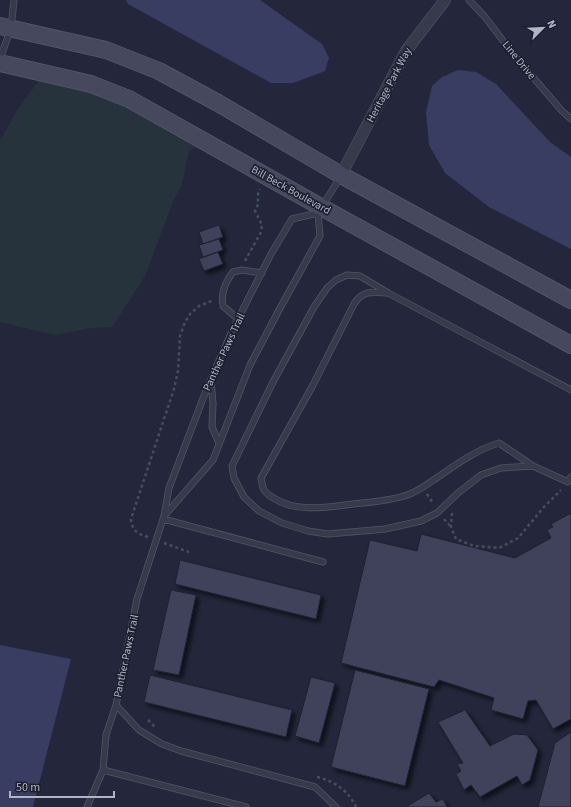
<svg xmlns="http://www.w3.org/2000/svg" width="571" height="807" viewBox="0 0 571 807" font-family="'Source Sans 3',sans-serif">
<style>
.green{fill:#26333c}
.water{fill:#383d61}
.building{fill:#40435b;stroke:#1f2132;filter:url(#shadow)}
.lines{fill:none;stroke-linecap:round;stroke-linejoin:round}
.lane-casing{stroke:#525566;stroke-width:7}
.street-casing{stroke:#525566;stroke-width:12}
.secondary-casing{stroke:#525566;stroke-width:18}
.path{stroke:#435059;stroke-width:2.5;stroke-dasharray:3 3;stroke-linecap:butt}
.lane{stroke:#373a4b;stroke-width:5.5}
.street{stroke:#373a4b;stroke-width:11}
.secondary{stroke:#46485e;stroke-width:16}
.labels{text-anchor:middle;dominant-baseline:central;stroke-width:3.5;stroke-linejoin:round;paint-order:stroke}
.street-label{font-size:11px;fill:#b3b5c7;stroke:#1d1f30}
</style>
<defs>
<filter id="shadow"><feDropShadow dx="3.5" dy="3.5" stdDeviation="2" flood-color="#0009"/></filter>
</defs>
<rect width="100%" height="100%" fill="#24273b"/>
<path class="green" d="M40,79l48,12 37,15 76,43 -6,-1 -6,3 -7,33 -8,15 -29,77 -33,51 -21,1 -36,7 -55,-13v-182l18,-31z"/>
<path class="water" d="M126,0h134l62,44 7,14 -4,13 -32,12h-22l-143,-79z
M458,70l18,2 20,12 54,58 21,15v92l-82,-42 -44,-34 -16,-28 -3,-33 6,-26 10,-9z
M0,645l71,14 -38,148h-33z"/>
<path class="building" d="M219,225l4,12 -20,7 -4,-12z
M219,239l4,11 -20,7 -4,-12z
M218,252l5,12 -19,7 -5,-12z
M571,513v206l-18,10 -17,-29 -8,1 -5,18 -32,-9 3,-12 -55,-18 -5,7 -93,-24 29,-123 47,11 4,-17 94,24 36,-20 -4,-8 6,-3 -2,-3z
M180,560l141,35 -5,24 -141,-35z
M171,590l25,5 -17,80 -26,-5z
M355,670l74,19 -24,97 -74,-19z
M150,675l142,35 -6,27 -142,-35z
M311,677l24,6 -16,60 -24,-7z
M465,710l25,36 24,-12 13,1 11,15 -8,30 -8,5 -5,-9 -37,21 -9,-12 -7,5 -8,-16 5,-3 -4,-7 6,-1 -25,-41z
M571,732v75h-33l17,-64z
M429,793l7,9 7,-3 4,8h-41z"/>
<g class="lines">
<defs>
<path id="lane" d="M469,0l16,17 29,38 48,56 9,8
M0,59l11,-31 3,-28
M387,293c-15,-1 -24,-3 -33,11l-41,81 -52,93c1,4 1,9 3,12 3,4 7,7 11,9 24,14 52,8 78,5 18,-2 39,-3 57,-10 10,-4 19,-11 28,-17 20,-14 38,-27 61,-34l34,23 35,16 3,-5
M238,319l-15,-13c-2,-14 2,-23 10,-34l9,-2 20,3
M211,379l2,25 -1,23 7,16
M533,466l-32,2 -20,7 -23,18 -21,20 -16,8 -36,8 -57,5 -20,-3 -26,-8 -23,-12 -15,-14 -10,-19 -2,-12 41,-84 41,-75 13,-19 9,-8 11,-5 13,1 30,18 181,96
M165,515l48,-55 37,-95 29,-55 41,-74 -2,-23 23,-37
M163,519l160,43
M116,705l23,25 23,14 19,7 134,36 21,20
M103,770l143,37
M87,807l16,-37 3,-35 10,-30 21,-106 27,-83 5,-28 38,-100 26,-59 38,-75 21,-35 26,-6"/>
<path id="street" d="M341,175l65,-124 39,-51"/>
<path id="secondary" d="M0,26l106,24 53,21 59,32 123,72 230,125
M0,63l91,21 38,15 192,108 250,138"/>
</defs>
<use href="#lane" class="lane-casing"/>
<use href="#street" class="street-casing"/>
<use href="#secondary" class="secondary-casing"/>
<path class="path" d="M245,261l16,-29 1,-7 -7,-14c6,-9 0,-13 5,-22
M427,494l6,9
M452,513l-1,14 5,12 18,7 25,2 19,-10 26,-31 17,-17
M444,519l7,8
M148,537c-10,-3 -16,-6 -17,-18l43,-130 4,-18 2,-35 5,-14 5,-8 9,-8 15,-6
M164,543l25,9
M148,720l8,8
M317,777c17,4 32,14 39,30"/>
<use href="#lane" class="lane"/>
<use href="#street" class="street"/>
<use href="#secondary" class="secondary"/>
</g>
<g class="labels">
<g class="street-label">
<text transform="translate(519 60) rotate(51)">Line Drive</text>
<text transform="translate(389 85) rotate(-62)">Heritage Park Way</text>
<text transform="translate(291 190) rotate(29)">Bill Beck Boulevard</text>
<text transform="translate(224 352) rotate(-65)">Panther Paws Trail</text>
<text transform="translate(126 656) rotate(-78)">Panther Paws Trail</text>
</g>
</g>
<g transform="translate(543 28) rotate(66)" stroke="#1d1f30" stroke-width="3" paint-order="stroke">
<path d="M0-3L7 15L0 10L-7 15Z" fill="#b3b5c7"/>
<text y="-6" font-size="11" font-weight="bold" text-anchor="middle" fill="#b3b5c7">N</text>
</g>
<path d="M10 791v6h104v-6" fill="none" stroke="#b3b5c7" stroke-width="2"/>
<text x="16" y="791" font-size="12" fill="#b3b5c7" stroke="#1d1f30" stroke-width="3" paint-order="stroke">50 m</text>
</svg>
